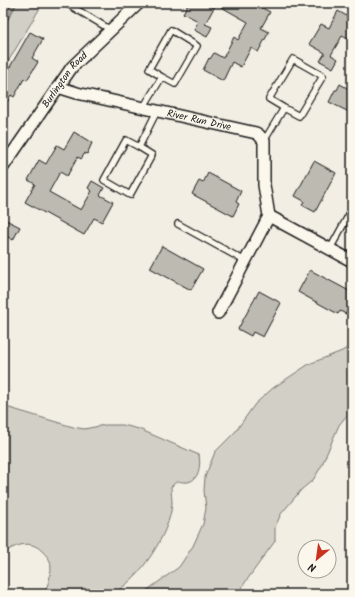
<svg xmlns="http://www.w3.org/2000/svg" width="355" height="597" viewBox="0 0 355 597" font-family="Kalam,sans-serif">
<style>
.green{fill:#d2cfc6;stroke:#777671}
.water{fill:#a9a6a0;stroke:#716f6b}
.building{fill:#bdbab1;stroke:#1c1c1c}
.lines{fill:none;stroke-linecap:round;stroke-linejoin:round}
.lane-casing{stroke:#1c1c1c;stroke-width:8}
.street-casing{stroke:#1c1c1c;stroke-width:14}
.lane{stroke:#fbf7ec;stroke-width:5.5}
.street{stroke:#fbf7ec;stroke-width:11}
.labels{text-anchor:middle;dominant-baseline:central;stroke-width:4;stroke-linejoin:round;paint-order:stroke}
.street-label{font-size:10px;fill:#1c1c1c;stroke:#fbf7ec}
</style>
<rect width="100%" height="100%" fill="#f2eee4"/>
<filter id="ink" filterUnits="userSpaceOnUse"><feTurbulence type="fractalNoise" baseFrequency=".025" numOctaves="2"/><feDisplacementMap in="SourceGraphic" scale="8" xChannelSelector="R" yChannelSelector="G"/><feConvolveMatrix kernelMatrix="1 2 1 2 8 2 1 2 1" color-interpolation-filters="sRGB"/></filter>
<g filter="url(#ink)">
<path class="green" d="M17,3h26l-40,67v-42z
M352,345v64l-13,16 -18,42 -8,13 -11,9 -21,25 -6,13v14l-31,43 -5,10h-97l37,-27 14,-21 10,-22 3,-16 -2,-17 1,-14 10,-25 20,-20 20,-28 18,-16 36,-24 33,-13z
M3,406l70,21 11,2 21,-4h18l16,4 60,26c2,10 0,25 -11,27 -9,1 -10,-4 -17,5 0,6 1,11 1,16 -1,29 -34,80 -61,91 -5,1 -13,0 -18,0 -16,0 -33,0 -49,0 4,-9 9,-23 6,-33 -2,-4 -5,-7 -8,-10 -12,-12 -26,-6 -39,2z"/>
<path class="water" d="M3,3h14l-14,25z"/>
<path class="building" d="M189,3h64l17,9 -9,16 8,4 -11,20 -7,-4 -10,19 -9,-5 -9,19 -20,-11 6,-12 1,1 4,-6 9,5 11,-21 4,3 10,-18 -32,-18 -11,20 7,3 -5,10 -13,-7 4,-9 -15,-8z
M338,11l14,8v22l-10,-5 -11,19 7,4 -5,9 -13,-7 5,-8 -16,-9 12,-20 8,4z
M30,32l13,7 -11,19 6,4 -11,18 -3,-1 -10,18 -3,-2 -8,14v-30z
M340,84l12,7v15l-3,6 -20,-10 6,-12h2z
M74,132l18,11 -5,11 -2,-1 -4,6 -3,-2 -11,19 -7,-4 -11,20 32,18 11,-19 -4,-3 4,-7 12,7 -4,7 13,7 -11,20 -8,-4 -10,17 -59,-33 10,-18 -7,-4 11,-20 7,4 11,-19 7,4z
M314,161l22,12 -21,39 -13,-7 2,-4 -9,-5z
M208,173l33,18 -5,11 3,2 -6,12 -41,-22 7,-13 4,2z
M6,220l14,7 -7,13 -10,-6v-10z
M162,246l41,23 -12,21 -41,-22z
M310,270l41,22 -2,4 3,2v5l-6,11 -6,-3 -2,3 -40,-22z
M259,291l22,12 -18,34 -10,-5 -2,4 -13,-7z"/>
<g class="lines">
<defs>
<path id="lane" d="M66,3l45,27
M143,108l19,-31 13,7 22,-38 -26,-16 -22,39 13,8
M264,141l20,-33 15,8 24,-40 -30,-17 -24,40 15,9
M139,147l13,8 -22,40 -26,-15 22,-40 13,7 18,-36
M178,224l67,37
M330,249l22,-40"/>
<g id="street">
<path id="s1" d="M58,87l19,6 179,40 3,2 5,6v44l5,31"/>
<path id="s2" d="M3,167l69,-100 67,-64"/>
<path d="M269,216l83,45"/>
<path d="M218,313l51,-97"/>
</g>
</defs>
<use href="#lane" class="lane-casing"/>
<use href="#street" class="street-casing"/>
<use href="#lane" class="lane"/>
<use href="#street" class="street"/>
</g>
</g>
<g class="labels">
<g class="street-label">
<text stroke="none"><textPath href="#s2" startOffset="107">Burlington Road</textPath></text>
<text stroke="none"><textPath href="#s1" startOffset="145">River Run Drive</textPath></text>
</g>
</g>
<rect width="355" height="597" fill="none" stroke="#fbf7ec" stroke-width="16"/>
<rect x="8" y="8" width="339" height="581" fill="none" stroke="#1c1c1c" stroke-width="1.5" filter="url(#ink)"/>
<g transform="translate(317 559) rotate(209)"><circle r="19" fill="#fbf7ec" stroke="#a29f99"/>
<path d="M0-3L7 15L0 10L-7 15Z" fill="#c8321e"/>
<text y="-6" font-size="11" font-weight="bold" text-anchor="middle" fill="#1c1c1c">N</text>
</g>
</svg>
